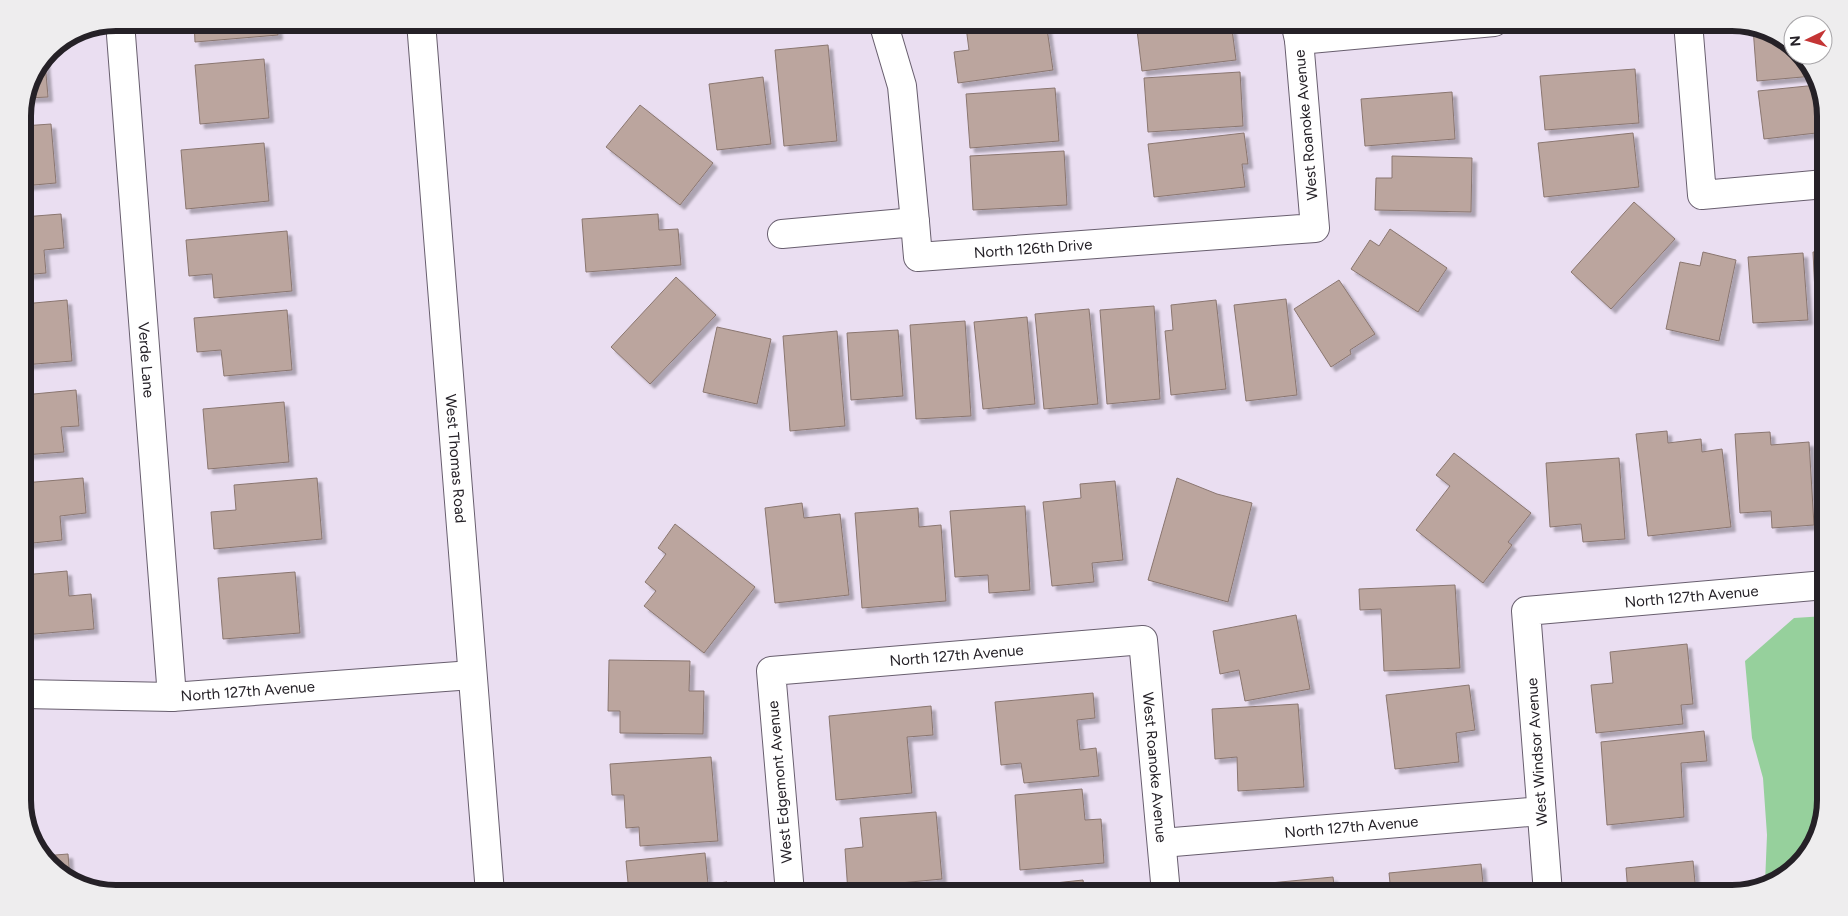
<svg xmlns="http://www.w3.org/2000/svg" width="1848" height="916" viewBox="0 0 1848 916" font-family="Figtree,sans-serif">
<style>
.green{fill:#96d09c}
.building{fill:#bba59e;stroke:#8a7670;filter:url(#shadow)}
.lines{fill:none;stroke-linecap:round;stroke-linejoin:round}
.street-casing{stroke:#685e6e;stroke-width:30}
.secondary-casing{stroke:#685e6e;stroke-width:30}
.street{stroke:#fff;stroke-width:28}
.secondary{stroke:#fff;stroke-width:28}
.labels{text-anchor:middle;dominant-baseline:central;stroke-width:5;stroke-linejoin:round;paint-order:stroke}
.street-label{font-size:15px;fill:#252127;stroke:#fff}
.rim{fill:none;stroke:#252127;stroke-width:6}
</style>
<defs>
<filter id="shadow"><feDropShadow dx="4.5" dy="4.5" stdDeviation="1" flood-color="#0004"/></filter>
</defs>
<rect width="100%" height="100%" fill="#eadef1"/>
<path class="green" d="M1825,616v183l-9,42 -33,37 -18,5 2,-48 -4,-57 -11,-40 -7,-77 49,-43z"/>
<path class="building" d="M194,22h83l1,13 -83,7z
M998,22h48l7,48 -95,13 -4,-31 15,-2 -3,-23z
M1136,22h95l5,38 -94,11z
M1753,28l20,4 20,18v5h6l11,10 4,11 -57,5z
M828,45l9,96 -53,5 -9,-96z
M264,59l5,59 -69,6 -5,-59z
M45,62l3,35 -20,1z
M1635,69l4,54 -94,7 -5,-54z
M1240,72l3,54 -95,6 -4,-54z
M763,77l8,67 -54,6 -8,-66z
M1817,85l8,26v21l-61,7 -6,-48z
M1055,88l4,53 -89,7 -4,-54z
M1452,92l3,47 -90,7 -4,-47z
M640,105l73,58 -33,42 -74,-58z
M51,124l5,59 -33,3v-60z
M1244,133l4,31h-6l3,23 -91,10 -6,-53z
M1633,133l6,54 -95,10 -6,-54z
M264,143l5,58 -83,8 -5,-59z
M1064,151l3,54 -94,5 -3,-54z
M1392,156l80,2 -1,54 -96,-2 1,-32h16z
M1634,202l41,37 -64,70 -40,-37z
M61,214l3,34 -20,2 2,23 -23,2v-58z
M658,214l1,16 19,-1 3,36 -95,7 -4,-53z
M1390,229l57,39 -29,44 -67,-43 19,-29 9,6z
M287,231l5,60 -78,7 -2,-24 -23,2 -3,-36z
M1825,251v62h-9l-3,-61z
M1703,252l33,8 -17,81 -53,-12 14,-67 20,4z
M1803,253l5,67 -55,3 -5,-66z
M676,277l40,38 -66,69 -39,-37z
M1339,280l36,54 -25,16 1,4 -20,13 -37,-58z
M1286,299l11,96 -51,6 -12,-96z
M67,300l5,61 -49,4v-61z
M1216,300l10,89 -55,6 -6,-64 8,-1 -2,-25z
M1154,306l6,93 -53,5 -7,-94z
M1089,309l9,95 -54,5 -9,-95z
M287,310l5,60 -68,6 -3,-26 -24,2 -3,-34z
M1027,317l8,87 -52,5 -9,-87z
M965,321l6,95 -55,3 -6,-94z
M717,327l54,12 -14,65 -54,-12z
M898,330l5,66 -52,4 -4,-67z
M837,331l8,95 -55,5 -7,-95z
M76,390l3,36 -18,1 3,25 -41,3v-60z
M284,402l5,60 -81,7 -5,-60z
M1667,431l1,12 33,-4 1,13 20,-3 9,78 -83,9 -12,-102z
M1770,432l1,13 38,-3 5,83 -42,3 -1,-17 -31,2 -5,-79z
M1454,453l77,60 -23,29 4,3 -29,38 -67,-53 34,-44 -14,-11z
M1619,458l6,81 -42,3 -2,-18 -31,3 -4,-64z
M83,478l3,35 -26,3 2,24 -39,4v-61z
M317,478l5,61 -108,10 -3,-37 25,-2 -2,-25z
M1177,478l40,16 35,9 -24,99 -80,-22z
M1115,481l8,79 -31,3 2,19 -42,4 -9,-84 38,-4 -1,-14z
M802,503l2,15 36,-4 9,81 -74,8 -10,-95z
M1025,506l5,84 -41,3 -1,-18 -33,2 -5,-66z
M918,508l1,19 22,-2 5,76 -84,7 -7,-95z
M675,524l80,63 -51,66 -60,-47 12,-15 -11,-9 21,-28 -8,-6z
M67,571l2,25 22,-2 3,35 -71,6v-60z
M295,572l5,61 -77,6 -5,-61z
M1455,585l5,83 -76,3 -3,-62 -21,1 -1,-21z
M1296,615l14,74 -65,12 -6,-31 -19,4 -7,-43z
M1687,644l6,60 -12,1 2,19 -87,9 -5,-48 22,-2 -3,-31z
M609,660l81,1 -1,30h15l-1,43 -83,-1v-22h-12z
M1469,685l6,45 -19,3 3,29 -64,7 -9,-74z
M1093,693l2,25 -18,2 3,30 16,-2 3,28 -75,7 -3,-20 -20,2 -6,-63z
M1298,704l6,83 -66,4 -1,-34 -22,2 -3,-50z
M931,706l2,29 -26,2 5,56 -76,7 -7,-84z
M1704,731l3,30 -26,2 3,54 -77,8 -6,-83z
M711,757l7,84 -78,5 -1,-19 -13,1 -2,-33h-12l-2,-31z
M1082,789l3,31 16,-1 3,44 -84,7 -5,-75z
M936,812l6,67 -63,6v8h-31l-3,-44 18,-2 -3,-29z
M705,853l3,31 19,-2 1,11h-99l-3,-32z
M68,854l2,25 -27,-23z
M1693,861l3,32h-68l-2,-25z
M1481,864l3,29h-93l-2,-20z
M1333,877l2,16h-85l-1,-8z
M1083,880l2,13h-67l-1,-6z"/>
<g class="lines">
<defs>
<g id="street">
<path id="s1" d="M120,22l52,675"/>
<path d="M883,22l19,64 13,136"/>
<path d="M1688,22l14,173 123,-11"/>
<path d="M1299,40l195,-18"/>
<path id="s2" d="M782,234l133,-12 3,35 397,-29 -16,-188 -4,-18"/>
<path id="s3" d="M23,694l149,3 300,-22"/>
<path id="s4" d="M1162,843l379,-32"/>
<path id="s5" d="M790,893l-19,-222 372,-31 23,253"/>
<path id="s6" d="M1548,893l-22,-282 299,-26"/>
</g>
<g id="secondary">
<path id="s7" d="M421,22l69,871"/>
</g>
</defs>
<use href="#street" class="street-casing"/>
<use href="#secondary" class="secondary-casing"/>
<use href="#street" class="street"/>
<use href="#secondary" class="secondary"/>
</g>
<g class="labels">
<g class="street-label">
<text transform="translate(1306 125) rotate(-95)">West Roanoke Avenue</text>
<text stroke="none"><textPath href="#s2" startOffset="284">North 126th Drive</textPath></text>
<text stroke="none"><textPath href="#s1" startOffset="339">Verde Lane</textPath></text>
<text stroke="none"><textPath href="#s7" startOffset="438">West Thomas Road</textPath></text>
<text stroke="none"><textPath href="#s6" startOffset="449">North 127th Avenue</textPath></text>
<text stroke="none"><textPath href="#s5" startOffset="409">North 127th Avenue</textPath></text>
<text stroke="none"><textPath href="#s3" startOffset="225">North 127th Avenue</textPath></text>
<text transform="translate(1537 752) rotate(-94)">West Windsor Avenue</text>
<text stroke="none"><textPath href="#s5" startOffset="724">West Roanoke Avenue</textPath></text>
<text transform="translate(780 782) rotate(-95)">West Edgemont Avenue</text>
<text stroke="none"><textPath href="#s4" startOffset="190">North 127th Avenue</textPath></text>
</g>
</g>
<path d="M0 0H1848V916H0ZM116 31H1732A85 85 0 0 1 1817 116V800A85 85 0 0 1 1732 885H116A85 85 0 0 1 31 800V116A85 85 0 0 1 116 31Z" fill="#eeedee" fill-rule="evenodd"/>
<path class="rim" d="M116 31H1732A85 85 0 0 1 1817 116V800A85 85 0 0 1 1732 885H116A85 85 0 0 1 31 800V116A85 85 0 0 1 116 31Z"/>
<g transform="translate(1808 40) rotate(265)"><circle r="24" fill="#ffffff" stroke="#a8a6a9"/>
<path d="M0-4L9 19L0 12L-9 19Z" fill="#c43535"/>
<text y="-8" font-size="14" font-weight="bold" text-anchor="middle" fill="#252127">N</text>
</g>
</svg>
